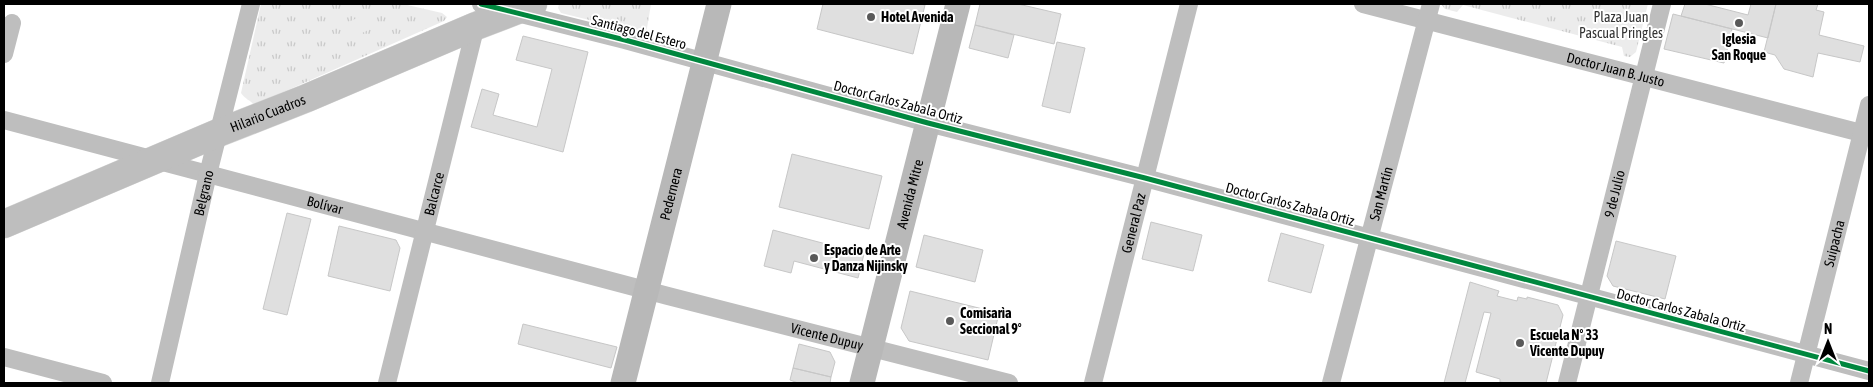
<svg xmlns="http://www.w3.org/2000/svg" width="1873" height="387" viewBox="0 0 1873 387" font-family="'Asap Condensed',sans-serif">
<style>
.grass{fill:url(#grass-tufts)}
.pitch{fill:#ececec}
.building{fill:#dfdfdf;stroke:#c7c7c7}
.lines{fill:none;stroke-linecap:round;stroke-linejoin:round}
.primary-casing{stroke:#dbdbdb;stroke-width:29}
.street{stroke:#bebebe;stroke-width:18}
.secondary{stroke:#b8b8b8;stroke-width:25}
.primary{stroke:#bebebe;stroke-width:28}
.cycleway-casing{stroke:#fff;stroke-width:8}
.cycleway{stroke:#00873e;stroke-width:5}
.poi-dot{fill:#595959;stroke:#fff;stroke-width:2}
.labels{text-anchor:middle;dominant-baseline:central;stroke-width:4;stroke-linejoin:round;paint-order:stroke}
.poi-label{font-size:14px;font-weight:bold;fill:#000;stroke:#fff;text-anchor:start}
.park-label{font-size:14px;fill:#333;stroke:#fff}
.street-label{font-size:14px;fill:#000;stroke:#fff}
</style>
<defs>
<pattern id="grass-tufts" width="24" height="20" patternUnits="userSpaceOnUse" patternTransform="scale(1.25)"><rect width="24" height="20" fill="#ececec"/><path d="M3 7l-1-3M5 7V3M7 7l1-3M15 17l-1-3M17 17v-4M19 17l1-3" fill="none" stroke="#c9c9c9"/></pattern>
</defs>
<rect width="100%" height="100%" fill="#fff"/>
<path class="grass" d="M261,4h142l39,9 5,4 -3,4 -190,84c-4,-5 -9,-6 -13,-12z
M559,4h92l-5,30 -85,-21 -3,-5z
M1441,4h207l-12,48 -6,5 -6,-1 -2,-9 -159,-42 -6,7 -12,-3z"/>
<path class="pitch" d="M370,12l7,14 -28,13 -7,-14z"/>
<path class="building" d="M823,4h96l6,1 -12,49 -96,-25z
M980,4h38l43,10 -7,30 -79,-19z
M1685,4h20l43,11 3,-11h25l-8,34 -87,-22z
M1776,4h42l-2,6 8,2 -5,23 45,11 -4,16 -42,-9 -5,24 -29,-8 -9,-14 -11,-3z
M1673,14l59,15 -8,34 -60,-14z
M975,25l39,10 -6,23 -39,-10z
M523,36l65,16 -25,100 -92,-25 11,-38 17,5 -6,21 44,12 15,-58 -36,-9z
M1057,42l28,6 -15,65 -28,-7z
M792,154l90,22 -13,53 -90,-22z
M287,213l24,6 -24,96 -24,-6z
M1151,222l51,13 -9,36 -51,-12z
M339,226l57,14 4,8 -10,43 -62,-15z
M773,230l91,24 -6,24 -64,-17 -3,12 -27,-7z
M1281,233l43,12 -13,48 -43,-12z
M924,235l59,15 -8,32 -59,-15z
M1616,241l60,15 -11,43 -52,-13 -6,-10z
M1470,282l29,9 -2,5 20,5 1,-4 9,2v-2l31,8 5,10 -17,68h-40l-6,-1v-3l-24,-7 15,-59 -7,-1 -19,71h-21z
M910,291l89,22 -11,47 -79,-19 -8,-13z
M523,324l94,23 -6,21 -93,-24z
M799,344l31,8 5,10 -4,15 -38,-9z
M793,368l38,9 -1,6h-32l-8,-3z"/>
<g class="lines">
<defs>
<g id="primary">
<path id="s11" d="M4,224l214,-91 89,-35 169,-72 57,-22"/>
</g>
</defs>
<use href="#primary" class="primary-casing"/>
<g class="street">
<path d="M481,4l144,36 303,83 217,55 724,193"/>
<path id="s1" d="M1363,4l506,131"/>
<path d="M4,54l8,-31"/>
<path id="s2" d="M4,120l664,176 341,87"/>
<path d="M4,357l99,26"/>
<path id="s3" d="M160,383l48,-209 43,-170"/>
<path id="s4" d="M387,383l90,-362"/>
<path id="s5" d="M1093,383l96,-379"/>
<path id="s6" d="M1331,383l100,-379"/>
<path id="s7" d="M1567,383l95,-379"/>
<path id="s8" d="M1799,383l70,-278"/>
</g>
<g class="secondary">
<path id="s9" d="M623,383l96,-379"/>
<path id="s10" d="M862,383l96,-379"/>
</g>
<use href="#primary" class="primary"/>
<defs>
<path id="cycleway" d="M481,4l144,36 303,83 217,55 724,193"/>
</defs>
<use href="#cycleway" class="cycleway-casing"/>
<use href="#cycleway" class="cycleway"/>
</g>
<g class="poi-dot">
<circle cx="871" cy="17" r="5"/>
<circle cx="1739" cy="23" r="5"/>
<circle cx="814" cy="258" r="5"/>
<circle cx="950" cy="321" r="5"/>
<circle cx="1520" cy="343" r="5"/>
</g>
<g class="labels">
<g class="poi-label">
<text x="881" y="17">Hotel Avenida</text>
<text x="1739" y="39" text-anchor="middle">Iglesia<tspan x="1739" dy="16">San Roque</tspan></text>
<text x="824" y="250">Espacio de Arte<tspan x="824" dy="16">y Danza Nijinsky</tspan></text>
<text x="960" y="313">Comisarìa<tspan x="960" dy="16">Seccional 9°</tspan></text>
<text x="1530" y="335">Escuela N° 33<tspan x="1530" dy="16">Vicente Dupuy</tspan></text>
</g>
<g class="park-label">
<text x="1621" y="17">Plaza Juan<tspan x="1621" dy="16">Pascual Pringles</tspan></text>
</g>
<g class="street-label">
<text transform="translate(639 32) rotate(15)">Santiago del Estero</text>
<text stroke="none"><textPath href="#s1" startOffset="261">Doctor Juan B. Justo</textPath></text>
<text transform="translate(898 102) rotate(15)">Doctor Carlos Zabala Ortiz</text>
<text stroke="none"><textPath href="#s11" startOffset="286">Hilario Cuadros</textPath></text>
<text stroke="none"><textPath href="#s3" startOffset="195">Belgrano</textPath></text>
<text stroke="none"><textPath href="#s4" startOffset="195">Balcarce</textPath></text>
<text stroke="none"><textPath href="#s6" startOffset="196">San Martín</textPath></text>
<text stroke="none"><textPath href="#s9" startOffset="195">Pedernera</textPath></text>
<text stroke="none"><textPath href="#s10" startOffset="195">Avenida Mitre</textPath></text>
<text stroke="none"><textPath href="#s7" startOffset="195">9 de Julio</textPath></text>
<text transform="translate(1290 204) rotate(15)">Doctor Carlos Zabala Ortiz</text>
<text stroke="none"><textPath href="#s2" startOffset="332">Bolívar</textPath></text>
<text stroke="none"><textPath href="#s5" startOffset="165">General Paz</textPath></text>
<text stroke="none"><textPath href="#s8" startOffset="144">Suipacha</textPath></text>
<text transform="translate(1681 310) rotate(15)">Doctor Carlos Zabala Ortiz</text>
<text stroke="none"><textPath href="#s2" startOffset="851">Vicente Dupuy</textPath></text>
</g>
</g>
<rect width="1873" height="387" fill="none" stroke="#000000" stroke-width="10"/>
<g transform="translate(1828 342)" stroke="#ffffff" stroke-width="4" paint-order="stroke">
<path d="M0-4L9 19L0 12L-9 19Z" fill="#000000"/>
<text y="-8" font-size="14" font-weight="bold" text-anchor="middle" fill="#000000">N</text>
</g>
</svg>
